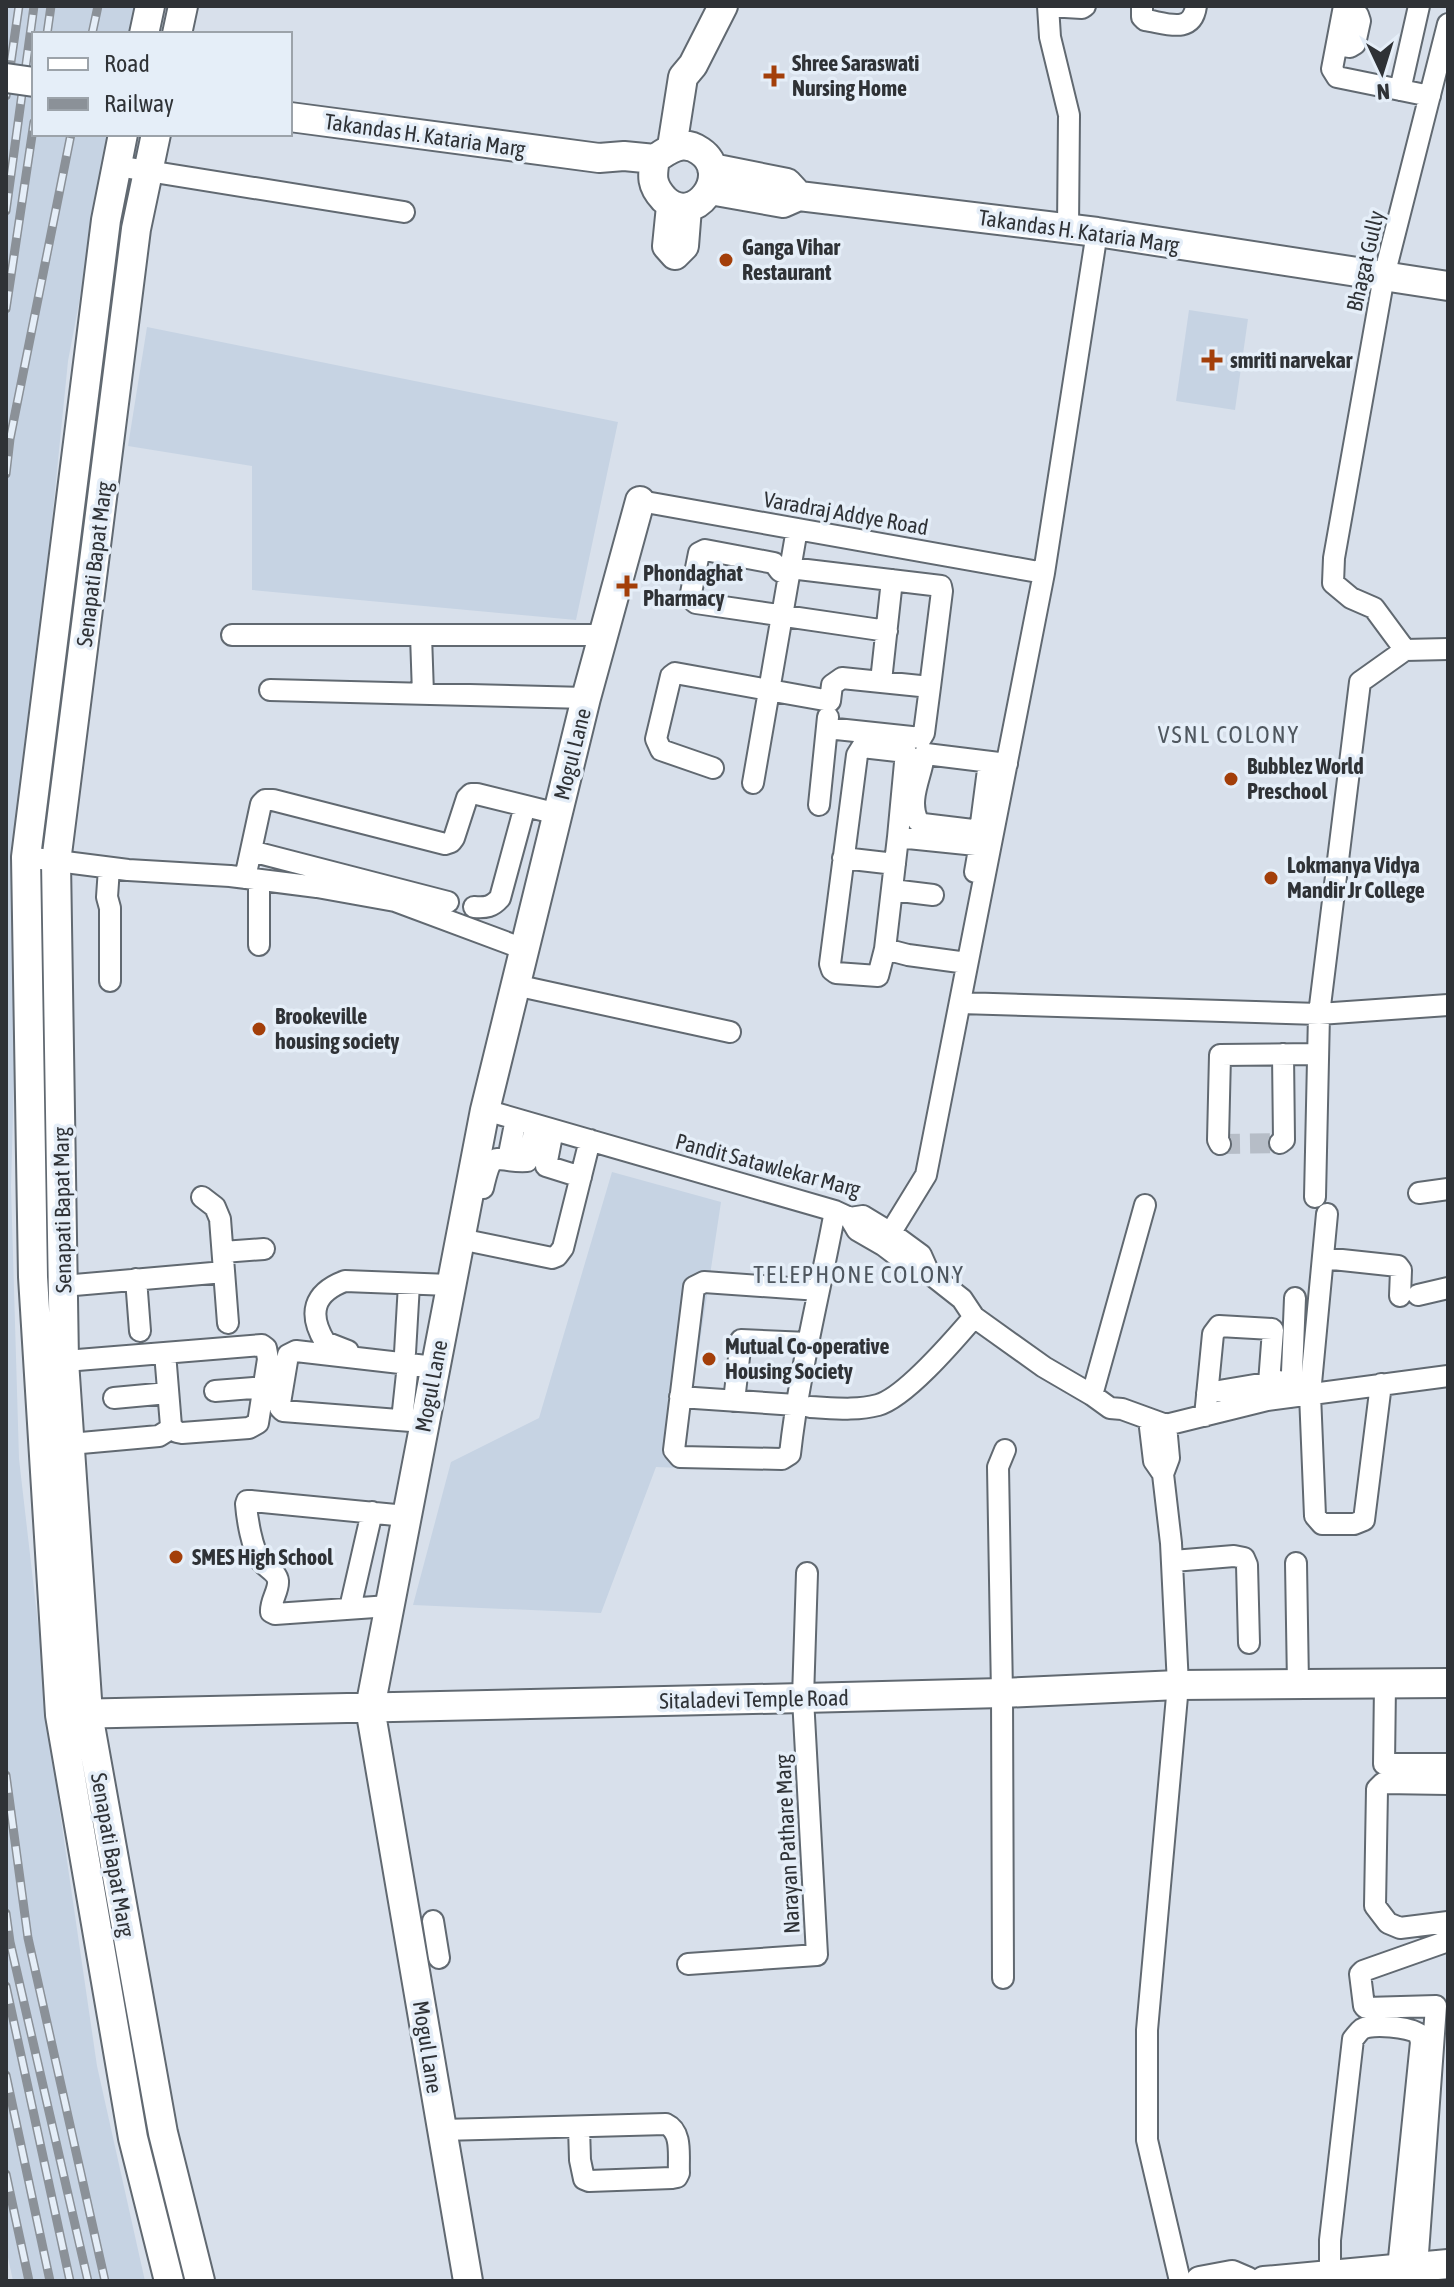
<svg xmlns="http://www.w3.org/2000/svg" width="1454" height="2287" viewBox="0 0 1454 2287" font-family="'Asap Condensed',sans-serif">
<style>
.built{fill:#c6d3e3}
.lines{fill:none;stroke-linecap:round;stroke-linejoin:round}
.street-tunnel{stroke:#b6bdc7;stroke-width:20;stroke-dasharray:20 10;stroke-linecap:butt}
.street-casing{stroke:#616971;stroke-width:24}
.secondary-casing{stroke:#616971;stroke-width:32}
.street{stroke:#fff;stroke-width:20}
.secondary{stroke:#fff;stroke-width:28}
.rail-casing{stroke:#8b9198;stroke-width:9}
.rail{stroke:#e5eef8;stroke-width:6;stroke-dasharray:18;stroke-linecap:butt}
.secondary-bridge-casing{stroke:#616971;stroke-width:32;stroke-linecap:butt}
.secondary-bridge{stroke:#fff;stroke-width:28}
.poi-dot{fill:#a33f0a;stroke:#e5eef8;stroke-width:3}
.labels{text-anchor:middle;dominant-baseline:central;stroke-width:7;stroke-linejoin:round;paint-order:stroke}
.poi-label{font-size:22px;font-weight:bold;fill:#2f3236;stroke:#e5eef8;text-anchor:start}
.street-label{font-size:22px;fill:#2f3236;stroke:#e5eef8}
.neighbourhood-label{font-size:24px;letter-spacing:2px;fill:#4f575f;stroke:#e5eef8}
</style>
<rect width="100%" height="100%" fill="#d8e0eb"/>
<path class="built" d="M6,6h129l-5,28h-96v100h77l-43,227 -47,469 -10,357 8,272 40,347 38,260 48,215h-132l-7,-33z
M1189,310l59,9 -13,91 -59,-9z
M147,327l471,95 -42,198 -324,-30v-124l-124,-20z
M612,1172l109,30 -40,266 -25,-1 -55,146 -188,-8 38,-143 88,-44z"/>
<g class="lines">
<path class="street-tunnel" d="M1220,1144l60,-1"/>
<defs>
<path id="street" d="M1048,6l2,31 19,78 -1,113
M1048,6l34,2 3,-2
M1142,6v11l3,3c21,3 47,15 51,-14
M1344,6l-12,63 5,8 93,19
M1337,45l13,2 5,-3 5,-23 -2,-6 -15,-3
M1400,90l19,-84
M117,166l287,46
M640,501l404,72
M789,575l-9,-4 -6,-8 -69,-13 -6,3 -9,45 6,5 191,28
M232,635h371
M421,635l2,59
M1448,649l-43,1 -45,32 -41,332 129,-9
M1405,650l-31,-42 -23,-10 -18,-15 1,-25 50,-282 64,-252
M881,681l11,-101
M270,690l316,8
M827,728l94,10 3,-5 6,-46
M713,768l-52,-18 -5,-11 15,-63 4,-3 155,28 2,-16 10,-7 88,9 12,-96 -1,-5 -151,-18
M753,783l44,-254
M819,805l9,-88
M980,831l9,-69
M981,831l-58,-7 -5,-3c-11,-21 4,-46 6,-66l2,-1 81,10
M251,851l197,51
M26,857l102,13 102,6 87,11 78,14 129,48
M843,858l52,6
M109,868l-2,29 3,11v73
M245,878l16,-74 4,-4h8l172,44 6,-2 3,-4 13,-40 4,-4h6l81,20
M892,890l41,5
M474,907c12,1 18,0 26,-9l25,-92
M259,945v-65
M885,949l-7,27 -42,-3 -4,-3 -2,-6 27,-209 5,-8 44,5 -8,85
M967,963l-59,-8 -23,-6 13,-112 78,8 3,4 -4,23
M515,985l215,47
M960,1003l359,11 -4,183
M485,1110l350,101 15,7 13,-2 28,17 30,22 8,18 33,26 12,18 70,50 48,28 18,13 12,1 44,16 101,-25 181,-24
M553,1130l-7,36 35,11
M1280,1143l4,-3 -1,-86
M1220,1144l-2,-4 2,-85 98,-1
M508,1159l8,-40
M483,1188c10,-43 11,-25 44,-27l9,-36
M1419,1193l29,-4
M202,1197l13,10 5,12 8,104
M1327,1214l-17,180 5,122 7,8h32l10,-4 17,-136
M850,1218l7,12 26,15 37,28h9
M460,1239l92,19 5,-2 6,-8 27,-108
M883,1245l43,-70 118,-602 53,-341
M223,1252l41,-3
M1323,1258l75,8 3,4 -1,26
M136,1279l4,52
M63,1286l161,-14
M819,1290l-115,-8 -10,5 -20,163 6,7 102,2 8,-5c9,-82 30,-162 45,-243
M1418,1295l30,-7
M348,1351l-23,-9c-17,-28 -12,-49 20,-61l105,4
M405,1353l4,-69
M53,1362l209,-17 4,3 2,11 -10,64 -9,5 -67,5 -5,-1 -6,-6 -6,-73
M215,1391l50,-4
M1207,1393l72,-12
M1092,1395l53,-190
M680,1397l116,8
M1291,1397l4,-99
M114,1398l54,-5
M734,1401l7,-61 67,3
M810,1407c23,1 46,4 68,-2 28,-8 77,-66 96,-88
M1205,1416l8,-82 6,-8 53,3 1,1 -4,53
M1149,1419l5,42 9,13 8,69 7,142 -31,345v110l33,141
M402,1420l6,-56
M424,1422l-141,-11 -3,-3v-5l8,-48 8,-4 139,16
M70,1444l89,-8 8,-5 4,-5
M1163,1474l6,-16 -3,-33
M1173,1561l61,-5 10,2 3,7 2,78
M1296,1563l2,121
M389,1606l-114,8 -4,-2c-1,-11 8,-21 7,-31 -1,-9 -12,-13 -17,-20 -9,-11 -14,-43 -15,-57l1,-3h4l155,15
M350,1608l22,-96
M1385,1684l-1,80h64
M1448,1784l-65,-1 -6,6 -2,117 13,17 12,5 48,-6
M433,1921l6,37
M688,1964l129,-9 -14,-257 4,-125
M1003,1978l-1,-285 -4,-226 7,-17
M442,2130l224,-6c17,8 12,32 13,49l-2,4 -5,1 -83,3 -5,-2 -4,-19 -1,-33
M1417,2267l19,-261 -70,2 -2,-2 -4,-32 3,-3 85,-30
M1330,2275v-35l23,-201c3,-3 5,-7 9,-10 10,-6 47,-2 57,5l2,8 -23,226"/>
<path id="secondary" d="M144,34l6,-28
M177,34l6,-28
M290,117l309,41 25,-2 31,3c14,-10 28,-20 45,-8 34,23 -6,78 -36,48 -13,-14 -12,-23 -9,-40
M123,134l-17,86 -80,637 7,420 27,438 73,423 36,143
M156,134l-20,95 -80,633 8,499 24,353 75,419 37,148
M672,147l11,-70 10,-12 30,-59
M712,168l75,15 12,13
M710,190l73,13 16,-7 298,36 351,54
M671,206l-4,40 8,9 9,-9 3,-38
M69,1714l734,-16 199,-5 176,-8 270,-2
M468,2281l-98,-573 115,-598 101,-412 54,-197
M1200,2281l32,-6 14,6
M1264,2281l184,-17"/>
</defs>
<use href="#street" class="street-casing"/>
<use href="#secondary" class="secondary-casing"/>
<use href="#street" class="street"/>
<use href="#secondary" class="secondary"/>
<defs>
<path id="rail" d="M47,34l4,-28
M92,34l6,-28
M6,96l13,-90
M6,211l28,-205
M6,309l28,-187
M6,474l4,-35 61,-305
M6,1775l22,163 77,343
M6,1913l4,29 78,339
M6,1986l64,295
M6,2075l44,206
M6,2174l23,107"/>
</defs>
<use href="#rail" class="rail-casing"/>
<use href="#rail" class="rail"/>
<defs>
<path id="secondary-bridge" d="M6,78l28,4"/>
</defs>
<use href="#secondary-bridge" class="secondary-bridge-casing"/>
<use href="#secondary-bridge" class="secondary-bridge"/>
</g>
<g class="poi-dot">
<path d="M770 64h8v8h8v8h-8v8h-8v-8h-8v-8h8z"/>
<circle cx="726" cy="260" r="8"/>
<path d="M1208 348h8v8h8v8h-8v8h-8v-8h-8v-8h8z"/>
<path d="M623 574h8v8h8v8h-8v8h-8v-8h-8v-8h8z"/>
<circle cx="1231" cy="779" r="8"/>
<circle cx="1271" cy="878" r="8"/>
<circle cx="259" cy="1029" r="8"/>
<circle cx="709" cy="1359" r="8"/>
<circle cx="176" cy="1557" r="8"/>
</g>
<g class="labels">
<g class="poi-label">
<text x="792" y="63">Shree Saraswati<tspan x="792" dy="25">Nursing Home</tspan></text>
<text x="742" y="247">Ganga Vihar<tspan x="742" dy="25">Restaurant</tspan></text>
<text x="1230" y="360">smriti narvekar</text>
<text x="643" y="573">Phondaghat<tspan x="643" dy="25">Pharmacy</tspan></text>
<text x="1247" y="766">Bubblez World<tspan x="1247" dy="25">Preschool</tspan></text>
<text x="1287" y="865">Lokmanya Vidya<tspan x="1287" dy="25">Mandir Jr College</tspan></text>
<text x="275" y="1016">Brookeville<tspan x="275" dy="25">housing society</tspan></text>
<text x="725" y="1346">Mutual Co-operative<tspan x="725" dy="25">Housing Society</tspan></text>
<text x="192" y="1557">SMES High School</text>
</g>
<g class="street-label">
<text transform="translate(425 135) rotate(8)">Takandas H. Kataria Marg</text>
<text transform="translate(1079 231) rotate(8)">Takandas H. Kataria Marg</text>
<text transform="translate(1365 261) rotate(-77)">Bhagat Gully</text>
<text transform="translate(846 513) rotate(10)">Varadraj Addye Road</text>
<text transform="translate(94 564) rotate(-83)">Senapati Bapat Marg</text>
<text transform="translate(572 754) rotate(-76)">Mogul Lane</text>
<text transform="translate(768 1165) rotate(15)">Pandit Satawlekar Marg</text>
<text transform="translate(62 1210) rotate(-91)">Senapati Bapat Marg</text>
<text transform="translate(431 1386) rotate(-79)">Mogul Lane</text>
<text transform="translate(754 1699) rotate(-1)">Sitaladevi Temple Road</text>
<text transform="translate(787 1844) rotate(-93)">Narayan Pathare Marg</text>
<text transform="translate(113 1855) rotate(80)">Senapati Bapat Marg</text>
<text transform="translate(428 2047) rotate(81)">Mogul Lane</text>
</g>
<g class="neighbourhood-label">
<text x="1229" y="734">VSNL COLONY</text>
<text x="859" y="1274">TELEPHONE COLONY</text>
</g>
</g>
<rect width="1454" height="2287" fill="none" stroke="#2f3236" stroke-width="16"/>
<rect x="32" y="32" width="260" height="104" fill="#e5eef8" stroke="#9ca3aa" stroke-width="2"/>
<rect x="48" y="58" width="40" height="12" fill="#ffffff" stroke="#9ca3aa" stroke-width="2"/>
<text x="104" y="72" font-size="24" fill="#2f3236">Road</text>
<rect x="48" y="98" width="40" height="12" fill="#8b9198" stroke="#9ca3aa" stroke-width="2"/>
<text x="104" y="112" font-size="24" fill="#2f3236">Railway</text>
<g transform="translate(1382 72) rotate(176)" stroke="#e5eef8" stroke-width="6" paint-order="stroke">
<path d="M0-6L14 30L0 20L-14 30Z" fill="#2f3236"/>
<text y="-12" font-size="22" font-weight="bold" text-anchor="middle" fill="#2f3236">N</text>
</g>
</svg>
